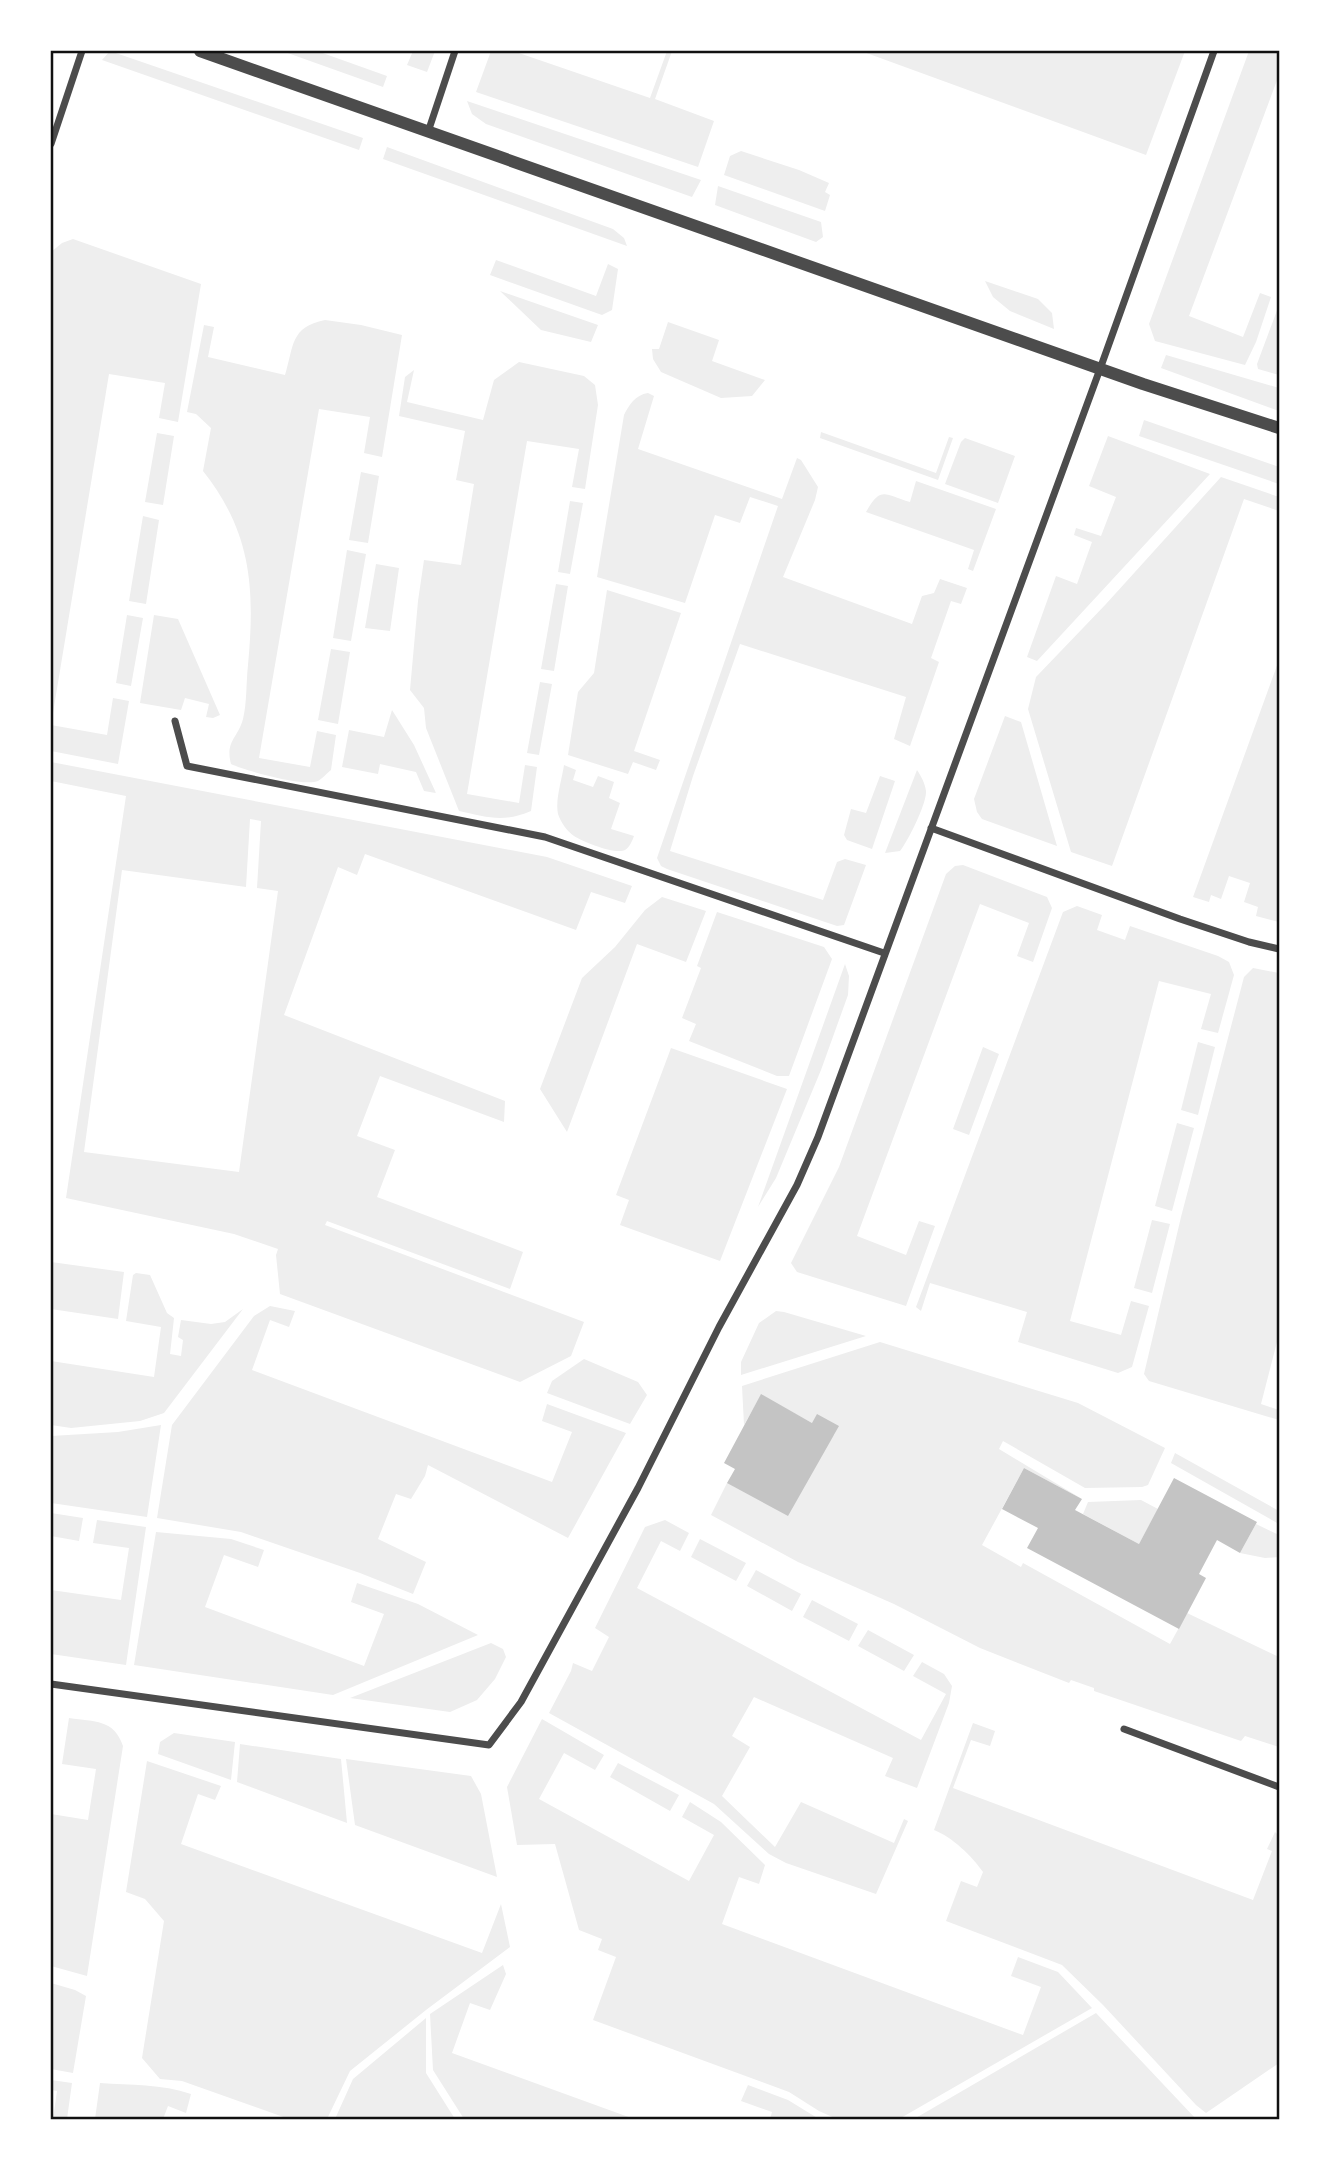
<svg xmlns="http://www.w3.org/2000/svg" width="1330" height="2170" viewBox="0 0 1330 2170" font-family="Rubik,sans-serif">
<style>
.green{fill:#eee;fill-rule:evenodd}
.building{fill:#c4c4c4}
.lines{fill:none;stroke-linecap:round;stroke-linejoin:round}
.minor{stroke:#4c4c4c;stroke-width:7}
.tertiary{stroke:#4c4c4c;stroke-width:12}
.neatline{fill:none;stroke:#111;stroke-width:2.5}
</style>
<rect width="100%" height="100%" fill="#fff"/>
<path class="green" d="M110,51l253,87 -4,12 -257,-90z
M282,51h35l70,25 -4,11z
M413,51h22l-8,21 -20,-7z
M491,51h22l137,47 17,-47h5l-17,48 59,22 -16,46 -222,-75z
M861,51h324l-39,104z
M1249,51h30v24l-90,241 54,21 17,-44 11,4 -15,45 -11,23 -90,-24 -6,-17z
M467,101l234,79 -9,17 -206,-73 -14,-10z
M387,147l226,82 11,9 3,8 -244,-87z
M741,151l58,19 30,13 -4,9 5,3 -5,16 -101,-36 6,-19z
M718,186l103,36 2,15 -7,5 -101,-37z
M73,239l128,45 -23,138 -19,-4 6,-35 -56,-9 -58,351 56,10 6,-37 16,3 -11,63 -67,-13v-499l11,-9z
M496,260l100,36 12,-32 10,5 -6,41 -10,5 -112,-40z
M985,281l53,18 14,14 2,16 -44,-18 -17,-14z
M500,291l98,34 -7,17 -50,-12z
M1279,305v70l-21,-6 -1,-5z
M325,320l36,5 41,10 -20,122 -18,-4 6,-36 -51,-8 -60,349 51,9 7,-36 19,4 -5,35c-4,3 -9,9 -13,11 -14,6 -72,-10 -87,-17 -6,-23 7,-26 12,-45 4,-17 3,-36 5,-54 7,-76 4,-132 -45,-194l8,-43 -15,-14 -9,-2 17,-87 10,2 -6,30 77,18c9,-29 5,-48 40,-55z
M668,322l51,18 -7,21 53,19 -13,16 -31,2 -60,-26 -8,-13 -1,-10h7z
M1166,355l113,33v23l-118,-43z
M519,362l65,14 11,9 3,20 -13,84 -13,-2 7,-38 -52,-8 -60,353 52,9 6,-38 12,2 -6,44c-28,12 -44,6 -72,0l-33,-83 -2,-20 -14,-18 8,-89 6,-41 37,5 13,-81 -18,-4 9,-49 -66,-15 6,-39 9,-7 -7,32 76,18 11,-40z
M648,393l6,3 -16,53 144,50 15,-41 4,2 17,27 -3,13 -32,77 129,47 10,-28 12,-3 6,-14 27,9 -6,16 -10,-3 -20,57 8,4 -29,84 -16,-7 12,-42 -166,-53 -47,132 -23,75 153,49 14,-38 8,-3 21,6 -22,60 -7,1 -170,-57 -6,-3 -4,-8 121,-352 -28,-9 -10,26 -25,-8 -30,88 -88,-26 27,-162c5,-10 11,-20 24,-22z
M1144,420l135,47v17l-140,-48z
M821,432l115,41 13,-36 4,1 -15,42 -118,-42z
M157,433l17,3 -11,69 -18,-3z
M1108,436l102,38 -173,187 -10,-4 29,-81 21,8 15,-42 -18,-7 2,-7 25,8 15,-39 -27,-11z
M965,438l50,18 -17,47 -53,-19 16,-42z
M361,472l18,4 -11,67 -19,-3z
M1221,477l58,20v14l-35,-12 -132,367 -41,-14 -43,-143 8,-32 70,-73z
M916,481l80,28 -23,62 -5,-2 6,-19 -108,-38c15,-27 19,-17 44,-10z
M570,501l13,2 -13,71 -12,-2z
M143,516l16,4 -13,84 -17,-3z
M347,550l19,4 -15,87 -18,-3z
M376,564l23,4 -9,63 -25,-3z
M556,584l12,2 -14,85 -13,-2z
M607,590l74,23 -47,138 26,9 -4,10 -23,-8 -5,12 -60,-19 10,-63 16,-19z
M127,615l16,3 -12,68 -15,-3z
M154,615l24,4 42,96 -7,3 -7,-1 3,-13 -24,-6 -4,12 -41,-7z
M331,649l19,3 -12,72 -20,-4z
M1279,660v262l-23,-6 2,-9 -14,-5 6,-19 -21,-7 -8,23 -10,-4 -2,7 -16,-5z
M540,682l12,2 -13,71 -12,-2z
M392,710l22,35 22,48 -12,-2 -8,-19 -36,-8 -2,10 -36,-7 7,-37 35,7z
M1005,716l16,6 36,124 -75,-27 -5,-7 -3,-13z
M51,762l496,95 85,29 -7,17 -34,-11 -15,38 -211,-76 -8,21 -19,-8 -54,148 221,86 -1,21 -124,-46 -23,60 38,14 -18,47 146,55 -13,37 -183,-68 -2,4 259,97 -13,34 -51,26 -240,-88 -4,-39 2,-6 -44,-15 -168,-36 60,-402 -75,-15zM250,819l11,2 -4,67 21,3 -39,281 -155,-20 38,-282 124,17z
M564,765l12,5 -3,10 20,7 5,-11 16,6 -5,16 11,5 -9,26 23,7c-2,5 -4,11 -9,14 -9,5 -42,-8 -51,-14 -7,-5 -13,-13 -16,-22 -3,-14 4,-35 6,-49z
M917,770c4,6 8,13 9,21 1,12 -18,50 -26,60l-15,2z
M880,776l15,5 -23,68 -25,-9 -3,-5 7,-26 15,4z
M963,865l84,32 5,11 -19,54 -16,-6 12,-33 -49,-19 -123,332 49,19 13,-34 16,5 -29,80 -109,-34 -6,-9 48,-96 107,-293 9,-8z
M662,897l44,14 -20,51 -49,-18 -70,188 -27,-43 42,-111 33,-31 30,-37z
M1077,906l25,9 -5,15 28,10 5,-14 88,30 11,6 5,13 -16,58 -17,-4 10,-35 -52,-13 -89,340 51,14 10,-34 18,5 -17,61 -14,6 -100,-31 9,-30 -97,-29 -9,28 -5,-4 147,-395z
M717,912l107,35 8,12 -43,117h-12l-88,-35 7,-17 -14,-6 19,-50 -4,-2z
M845,964l4,12 -1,19 -27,75 -45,108 -18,29z
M1253,968l26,5v361l-18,70 18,6v10l-130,-39 -5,-7 37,-157 63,-240z
M1198,1042l17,5 -17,68 -17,-5z
M983,1047l16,7 -30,81 -16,-6z
M671,1048l116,41 -67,172 -100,-36 9,-25 -13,-5z
M1177,1123l17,5 -22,83 -17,-5z
M1152,1220l18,4 -18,69 -18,-5z
M51,1262l73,10 -6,47 -67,-10z
M136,1273l14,2 17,38 7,5 -4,36 11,2 2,-16 -5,-3 3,-17 30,4 14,-2 18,-13 -79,104 -24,8 -69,7 -20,-3v-64l103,16 7,-50 -35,-6 7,-46z
M270,1306l25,5 -6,16 -19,-7 -18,50 300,112 20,-50 -30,-11 5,-17 79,29 -58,105 -140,-73 -3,11 -14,23 -15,-5 -18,45 48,23 -13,32 -53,-21 -119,-41 -84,-14 15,-93 82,-109z
M776,1311l8,1 82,24 -125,39v-13l18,-39z
M880,1342l198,61 87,45 -17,37 -6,2 -57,1 -82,-47 -4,8 83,50 -58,-31 -42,77 39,22 2,-4 147,81 17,-31 92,44v90l-34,-11 -4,5 -147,-50v-3l-23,-8 -2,3 -89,-35 -86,-44 -96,-42 -87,-47 16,-32 107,-48 4,-8 -26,-4 -51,-28 -17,30 -2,-39z
M584,1359l54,23 9,13 -17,29 -83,-31 5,-12z
M161,1425l-14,92 -96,-14v-67l67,-4z
M1175,1453l104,58v13l-108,-61z
M1141,1500l17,9 -19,35 -56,-30 5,-12z
M51,1513l32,5 -4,23 -28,-5z
M97,1520l49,7 -20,138 -75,-11v-64l70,10 8,-52 -36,-5z
M665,1520l24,13 -9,18 -19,-10 -24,47 284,152 25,-46 -33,-18 9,-14 22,12 8,12 -3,17 -32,85 -32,-12 8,-18 -139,-61 -22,39 18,11 -28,49 53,51 26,-45 93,41 10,-24 4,2 -32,73 -90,-31 -17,-9 -55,-50 -165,-91 22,-42 2,-8 19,8 17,-34 -14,-9 50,-101z
M1256,1524l23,11v22l-14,1 -25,-5z
M156,1532l75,7 33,11 -6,17 -34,-12 -19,52 159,59 20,-52 -33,-12 6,-19 61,21 60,31 -145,60 -199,-30z
M700,1539l46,24 -10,18 -45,-24z
M756,1570l45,24 -9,17 -45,-25z
M812,1600l46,24 -9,17 -46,-24z
M868,1630l46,25 -10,16 -46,-25z
M491,1643l12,6 3,8 -11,22 -18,21 -27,12 -100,-14z
M69,1718c26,4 45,1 54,28l-36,230 -36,-10v-152l37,6 8,-51 -34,-5z
M542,1719l62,36 -9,15 -31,-17 -25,46 150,82 25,-46 -32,-18 8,-15 31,20 44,43 -6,19 -20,-7 -17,47 301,111 18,-48 -30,-11 7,-19 40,15 34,36 -193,111h-62l-18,-8 -30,-19 -196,-72 23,-63 -18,-7 4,-11 -23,-9 -24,-86 -38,1 -10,-58z
M973,1723l22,8 -5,15 -19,-6 -18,48 300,112 19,-49 -5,-2 8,-17 4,4v227l-73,50 -10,-8 -93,-100 -41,-40 -116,-44 15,-40 16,6 6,-15c-11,-16 -31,-35 -49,-42z
M174,1733l61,9 -4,38 -73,-26 2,-12z
M240,1744l101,15 6,64 -110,-41z
M346,1759l125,17 10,18 16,83 -142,-52z
M147,1761l74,25 -6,14 -17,-6 -17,50 301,109 19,-49 9,43 -84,63 -76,61 -23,48h-38l-107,-38 -22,-2 -18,-21 22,-137 -19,-22 -19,-7z
M618,1763l61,32 -9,16 -60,-34z
M503,1965l3,9 -16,36 -20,-7 -18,50 182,66h-170l-31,-49 -3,-56z
M51,1983l24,7 11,6 -13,77 -22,-4z
M1096,2013l100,106h-282z
M426,2018v55l29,46h-120l18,-40z
M51,2080l21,3 -5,36h-14l4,-28 -6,-1z
M100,2083c30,2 62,1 91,11l-5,19 -18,-7 -5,13h-68z
M748,2085l40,15 31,19h-49l2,-7 -31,-11z"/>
<path class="building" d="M761,1394l51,29 5,-9 22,12 -51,90 -61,-33 8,-14 -11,-6z
M1024,1468l58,31 -7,11 64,34 35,-66 83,44 -17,31 -23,-13 -18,34 7,4 -27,51 -152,-81 11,-20 -36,-19z"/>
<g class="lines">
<path class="minor" d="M428,132l27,-81
M51,144l31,-93
M175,721l12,45 358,71 339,116
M931,828l249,91 69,23 30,7
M51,1684l438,61 32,-43 117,-214 81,-161 78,-142 21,-48 282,-768 114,-318
M1124,1729l155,58"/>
<path class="tertiary" d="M200,51l943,333 136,44"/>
</g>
<rect width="1330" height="2170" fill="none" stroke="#ffffff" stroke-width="105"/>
<rect x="52" y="52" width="1226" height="2066" class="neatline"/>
</svg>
